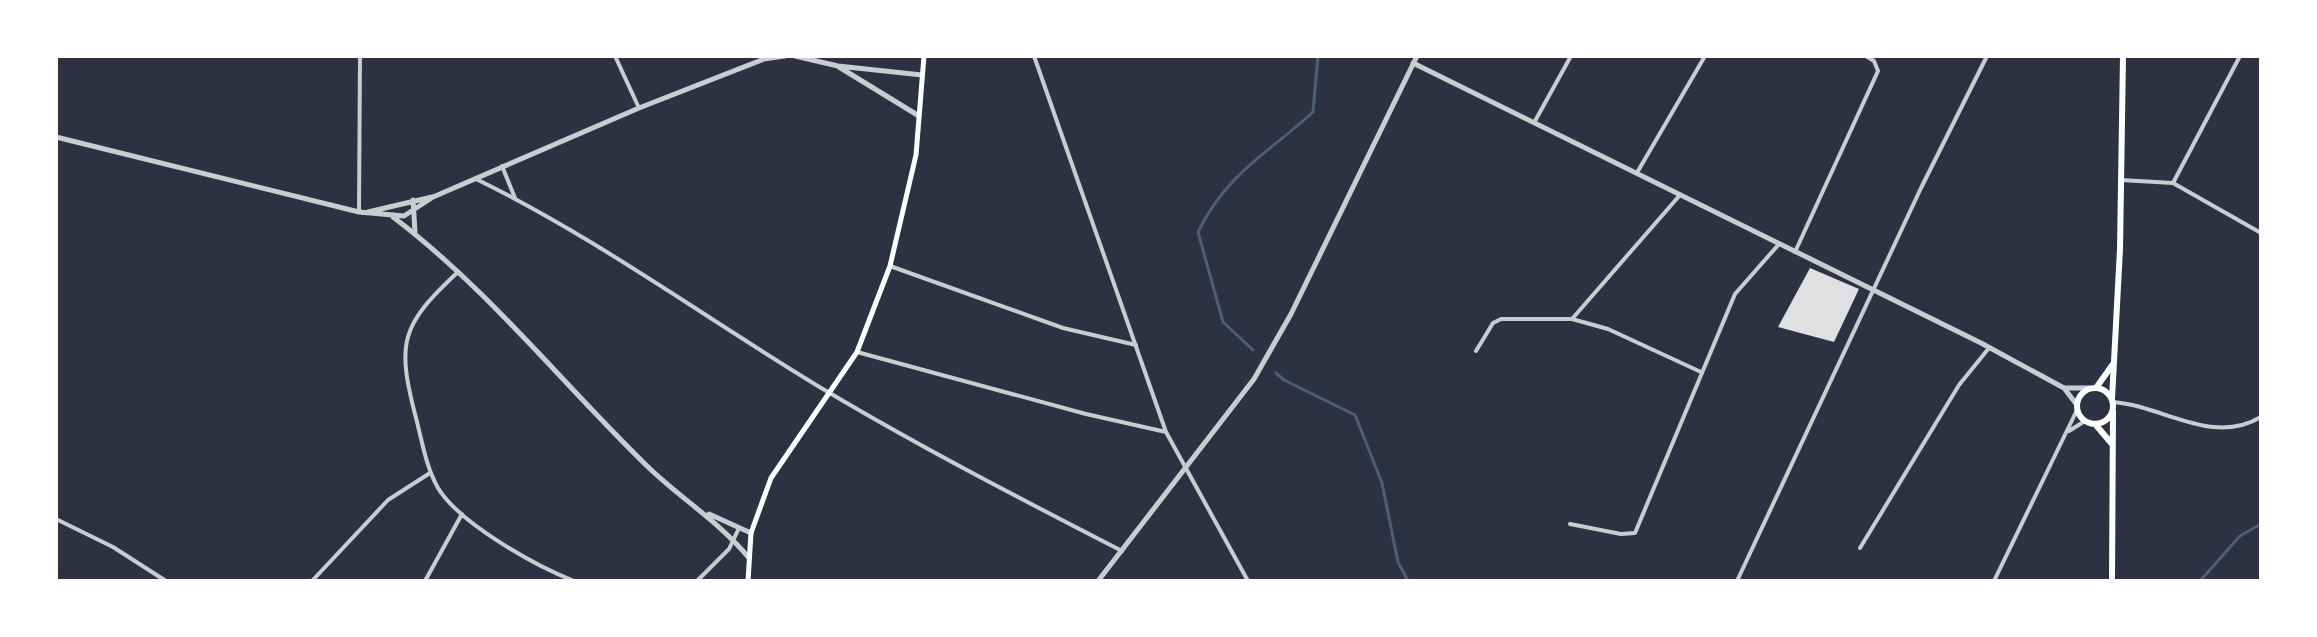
<svg xmlns="http://www.w3.org/2000/svg" width="2317" height="637" viewBox="0 0 2317 637" font-family="Inter,sans-serif">
<style>
.lines{fill:none;stroke-linecap:round;stroke-linejoin:round}
.stream{stroke:#4f5d75;stroke-width:3}
.building{fill:#e0e0e3}
.minor{stroke:#caccd0;stroke-width:4}
.tertiary{stroke:#caccd0;stroke-width:5}
.secondary{stroke:#fff;stroke-width:5}
.primary{stroke:#fff;stroke-width:6}
</style>
<rect width="100%" height="100%" fill="#2d3142"/>
<g class="lines">
<path class="stream" d="M1253,350l-30,-28 -25,-90c29,-59 69,-78 115,-120l5,-56
M1276,373l8,7 71,35 27,68 16,79 10,19
M2200,581l40,-45 21,-12"/>
</g>
<path class="building" d="M1810,268l49,21 -25,53 -56,-15z"/>
<g class="lines">
<path class="minor" d="M615,56l24,52
M1034,56l132,376 82,149
M1535,121l36,-65
M502,166l13,32
M1638,171l67,-115
M476,179c123,60 235,143 352,213 96,57 195,108 294,159
M2121,180l52,3 88,50
M2173,183l67,-127
M359,212l1,-156
M1795,252l83,-181 -4,-10 -8,-5
M890,266l173,62 73,17
M458,272c-57,53 -62,70 -42,146 6,23 10,49 22,70 22,36 98,78 136,93
M1572,319l108,-124
M1476,351l17,-28 8,-4h71l36,10 93,43
M857,352l229,62 80,18
M2113,402c51,4 99,44 148,15
M2069,431l16,-10
M56,519l57,28 53,34
M1570,524l51,10 14,-1 100,-239 44,-50
M1860,548l99,-163 30,-37
M312,581l76,-81 42,-27
M425,581l37,-67
M697,581l32,-32 10,-21
M1737,581l184,-393 66,-132
M1994,581l83,-171"/>
<path class="tertiary" d="M795,56l43,10 84,9
M1413,63l568,280 83,45 13,17
M839,67l80,49
M56,137l303,75 45,4 29,-19 206,-89 125,-49 21,-3
M413,200l2,32
M368,212l64,-15
M393,217c94,71 168,165 252,247 33,33 74,57 104,94
M2065,388h25
M709,514l42,19
M1098,581l156,-202 37,-65 126,-258"/>
<path class="secondary" d="M748,581l3,-48 20,-55 86,-126 33,-86 26,-111 8,-99"/>
<path class="primary" d="M2096,388l17,-24
M2077 406a18 18 0 1 1 36 0a18 18 0 1 1-36 0Z
M2112,399l8,-150 3,-193
M2095,424l17,20
M2112,581l1,-170"/>
</g>
<rect width="2317" height="637" fill="none" stroke="#ffffff" stroke-width="116"/>
</svg>
